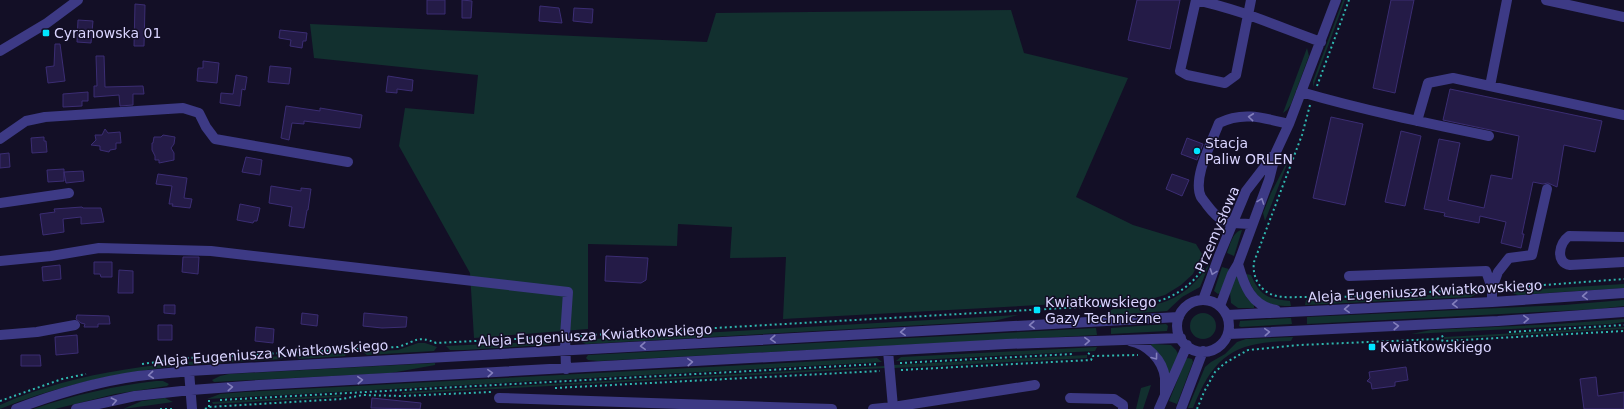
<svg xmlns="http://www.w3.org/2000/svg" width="1624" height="409" viewBox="0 0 1624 409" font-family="'DejaVu Sans',sans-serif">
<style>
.green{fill:#12302f}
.building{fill:#241b47;stroke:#3b2d73}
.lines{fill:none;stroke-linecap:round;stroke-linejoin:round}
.path{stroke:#2fb8b0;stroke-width:2;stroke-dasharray:2 3;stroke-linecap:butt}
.minor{stroke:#3d3a85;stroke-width:10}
.oneway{stroke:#837fbc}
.poi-dot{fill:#00e5ff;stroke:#130f26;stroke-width:1.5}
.labels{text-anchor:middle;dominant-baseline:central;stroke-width:3;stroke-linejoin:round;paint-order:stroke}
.poi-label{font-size:14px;fill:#d9d4ff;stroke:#130f26;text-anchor:start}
.street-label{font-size:14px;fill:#d9d4ff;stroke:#130f26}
</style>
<rect width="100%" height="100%" fill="#130f26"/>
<path class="green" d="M1343,0h2l-32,87v-6z
M1011,10l13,43 104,25 -52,119 57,28 63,19 6,10 -9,20 -12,11 -16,10 -14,4 -368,20 3,-62 -56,1 2,-31 -54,-3 -1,22 -89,-2v85l-114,9 -4,-65 -71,-127 6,-38 69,6 4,-39 -164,-17 -4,-34 397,18 9,-29z
M1307,48l2,8 -18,48 -4,6 -4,3z
M1287,162h1l-23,59 -2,-8 8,-20z
M1242,230l-8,26 -7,-3c3,-8 6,-22 15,-23z
M1210,263l-10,24 -18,10 -15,14 -57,4v-4l3,-2c46,-2 70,-6 97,-46z
M1222,267l7,2 -9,24 -2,1 -4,-3z
M1246,274l5,1c9,21 17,24 39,26l1,5c-29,0 -34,-7 -45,-32z
M1235,276h2l9,21 8,8v3h-16l-7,-5 -1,-11z
M1624,284v4l-106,7 -11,-4z
M1480,292l-9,5 -166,8 1,-5 17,1z
M1624,300v6l-26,3 -291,15v-7l257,-12z
M1190 326a13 13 0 1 1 26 0a13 13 0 1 1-26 0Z
M1018,315l-24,6 -408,23 -9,-4z
M1291,318l1,6 -51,3 -2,-1 1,-5z
M1624,319v3l-13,2 -200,10 20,-4 126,-6z
M1166,324l2,2 -1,5 -56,3v-6z
M1624,327v2l-180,10v-2l19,-1z
M1096,328l1,7 -499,26 -10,-1 -2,-2 2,-3z
M1293,337l-2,4c-57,1 -77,14 -98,67h-5l17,-41 6,-5 14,-8 12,-12 9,-3z
M554,341l-3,3 -4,1 -83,5h-14l-4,-4z
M418,343h7l12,4 -3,4 -67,4 -4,-3 35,-2z
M1152,344l19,1 5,5 2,4 -8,22 -19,-31z
M1097,347l-2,4 -199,10 5,-4z
M348,352l-3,4 -46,3 -3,-4z
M1087,355v3l-193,10v-3z
M285,356l-4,3c-42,3 -85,4 -128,10 -52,7 -104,20 -153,40v-4c89,-40 189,-44 285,-49z
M877,358l5,4 -675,37 13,-5 25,-2z
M1188,358l4,1 1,3 -16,42 -8,-3 17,-42z
M435,363v2l-44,8 -177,9 -2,-2 8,-4 9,-2z
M885,366v2l-483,26v-2z
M156,381h7l6,3 -2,2 -52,8 -60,15h-22c40,-14 81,-23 123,-28z
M1151,385l-8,24h-7l5,-21z
M341,395v2l-128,7 -1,-2z
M165,398l8,4 -50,7 19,-8z"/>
<path class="building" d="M427,0h18v14h-18z
M462,0l10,1 -1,17h-9z
M1137,0h43l-10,49 -42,-9z
M1391,0h23l-19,93 -22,-5z
M135,4l10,1 -1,41h-10z
M540,6l19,2 3,15 -23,-2z
M574,8l19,1 -1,14 -19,-2z
M78,20l15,1 -2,22 -14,-1z
M280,30l27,3 -1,8h-3l-1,7 -12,-2 1,-6 -12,-2z
M55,44h5l5,37 -17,2 -2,-16 8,-1z
M96,56h8l1,31 38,-1 1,8h-11v11l-13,1 -1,-11 -25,2v-11h3z
M203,61l16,2 -2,20 -20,-2 1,-13h5z
M270,66l21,2 -2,16 -21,-2z
M236,75l11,2 -2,13 -3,-1 -2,17 -20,-3 1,-10 12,1z
M388,76l25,4 -1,11 -15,-2v4l-11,-1z
M1450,89l152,32 -7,31 -31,-7 -7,42 -9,-4 -5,1 -10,-2 -11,52h2l-3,14 -20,-5 5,-21 -26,-6 -1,7 -35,-7 1,-3 -21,-4 15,-70 21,4 -12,57 36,8 7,-33 21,4 7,-43 -76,-16z
M88,92v9h-6v5l-19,1v-13z
M286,106l34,5v-3l42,7 -2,13 -56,-7v3l-12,-1 -3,17 -8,-2z
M1331,117l32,7 -18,81 -32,-7z
M105,129l3,4 12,-1 1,11h-5v6l-6,1 -1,2 -9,-2v-4l-9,-1 5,-5 -1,-5h7z
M1401,131l20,5 -16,70 -20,-4z
M163,135l12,2 -1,7 -3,4 3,5v7l-15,3v-3h-4v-4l-3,-6v-7h1l1,-6h7z
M44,137v4h2l1,11 -15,1 -1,-15z
M1187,138l16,6 -6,16 -16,-6z
M9,153l1,14 -10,1v-14z
M246,157l16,3 -2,15 -18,-3z
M64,169v12l-16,1 -1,-12z
M83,171l1,10 -18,2 -2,-11z
M158,174l29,4 -3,20 8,1 -2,9 -18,-2 1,-2h-4l3,-18 -16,-2z
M1172,174l17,6 -7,16 -16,-7z
M271,186l30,5v-3l10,1 -3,21h-1l-3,18 -15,-2 3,-19 -23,-4z
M240,204l20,4 -3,13h-3l-1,2 -16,-3z
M82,207l1,1h18l3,14 -23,2v-7l-18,2 1,13 -21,3 -3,-21 15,-2 -1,-3z
M606,256l42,2 -2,22 -5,3 -36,-2z
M183,257h16l-1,17 -16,-2z
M94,262h18v15h-11l-1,-3h-6z
M60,265l1,14 -18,2 -1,-14z
M119,270l14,1v22h-15z
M164,305h11v9l-11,-1z
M302,313l16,2 -1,11 -16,-2z
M364,313l43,4 -1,10 -24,1 -19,-2z
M77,315l32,1 1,8h-12v3h-14l1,-3 -4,-1 -5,-4z
M158,325h14v15h-14z
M256,327l18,2 -1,14 -18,-2z
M77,335l1,18 -22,2 -1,-18z
M21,355h19l1,11h-20z
M1406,367l2,13 -13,2v4l-23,3 -1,-6 -4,-2 3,-3 -1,-6z
M1596,377l2,19 26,-4v17h-40l-4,-30z
M372,398l49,5 -1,6 -49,-1z"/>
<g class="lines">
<path class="path" d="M1317,86l32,-86
M1310,105l-8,30 -48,127c-1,7 0,14 4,21 11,17 29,14 46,14 6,0 13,1 19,1l158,-9
M1504,288l120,-9
M1509,332l115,-7
M575,336l577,-33c20,-5 39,-16 51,-35
M1437,339l8,-4
M1088,353l5,3 45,-1
M900,363l173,-9
M142,364l45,-6 211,-11c19,-6 19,-12 38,-4l118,-6
M901,370l190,-10 2,-4
M555,388l325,-17
M220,400l659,-36
M0,401l62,-22 24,-5
M209,407v-7h3
M160,409h13
M205,409l4,-2 133,-8 21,-4 39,1 89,-4
M1197,409l7,-17 11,-20 10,-9 23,-13 52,-5 137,-6 7,2 180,-10"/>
<path class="minor" d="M1251,0l-15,75 -11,8 -38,-8 -7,-4 16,-71c43,9 83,27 125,42
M1546,0l78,17
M0,51l47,-28 31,-23
M1490,86l17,-86
M1301,92c62,18 125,31 188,44
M1417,121l11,-38 25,-5 171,37
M0,139l26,-18 19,-4 138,-9 16,5 7,14 9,12 133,23
M0,203l69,-10
M1252,224c-24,-1 -30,1 -45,-19 -2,-3 -4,-5 -6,-8 -9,-19 11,-55 18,-74 24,-12 45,-5 70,1
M1624,237l-55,-1c-10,7 -14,27 1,29l54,-3
M0,261l51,-5 48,-8 112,3 357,41 -3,44 1,33
M1238,264c6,21 13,42 38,46
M1349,276l137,-5 6,17v14
M1492,288l6,-16 11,-14 23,-3 15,-66
M1203,300l16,-44 27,-65 27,-35
M1177 326a26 26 0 1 1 52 0a26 26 0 1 1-52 0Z
M1220,306l12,-32 6,-10 31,-84 7,-28 13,-28 47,-124
M1227,315l265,-13 132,-9
M1228,334l270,-13 126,-9
M0,335l37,-3 38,-7
M1130,341c17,3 33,19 35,37 0,6 0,11 0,16
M189,371l3,38
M499,398l333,11
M1070,398l44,1 9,6v4
M893,407l142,-22
M16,409c39,-15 80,-27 122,-33 17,-2 34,-3 51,-5l990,-54
M76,409l59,-13 56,-6 68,-5 747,-41 175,-6
M873,409l20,-2 -5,-56
M1159,409c9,-21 19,-42 28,-64
M1181,409l22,-58"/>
</g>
<defs><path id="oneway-chevron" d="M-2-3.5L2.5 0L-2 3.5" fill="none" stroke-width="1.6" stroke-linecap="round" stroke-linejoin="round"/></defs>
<g class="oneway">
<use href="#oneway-chevron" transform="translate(1251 117) rotate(-174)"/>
<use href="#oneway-chevron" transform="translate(1261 201) rotate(-70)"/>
<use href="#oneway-chevron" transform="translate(1213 272) rotate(110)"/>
<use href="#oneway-chevron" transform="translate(1585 296) rotate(176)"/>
<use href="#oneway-chevron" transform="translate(1455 304) rotate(178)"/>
<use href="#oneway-chevron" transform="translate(1347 309) rotate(177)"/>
<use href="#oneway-chevron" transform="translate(1526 319) rotate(-3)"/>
<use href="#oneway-chevron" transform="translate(1032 325) rotate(177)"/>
<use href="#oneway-chevron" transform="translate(1396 326) rotate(-3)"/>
<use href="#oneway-chevron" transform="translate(903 332) rotate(177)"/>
<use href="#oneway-chevron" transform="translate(1267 332) rotate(-4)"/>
<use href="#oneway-chevron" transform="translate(773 339) rotate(177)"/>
<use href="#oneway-chevron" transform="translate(1087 341) rotate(-2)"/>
<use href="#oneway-chevron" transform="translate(643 346) rotate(177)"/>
<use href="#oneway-chevron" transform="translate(1155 357) rotate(53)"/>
<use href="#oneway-chevron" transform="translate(690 362) rotate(-3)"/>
<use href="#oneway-chevron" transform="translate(490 373) rotate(-3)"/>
<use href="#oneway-chevron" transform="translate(151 375) rotate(174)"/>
<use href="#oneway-chevron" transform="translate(360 380) rotate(-3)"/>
<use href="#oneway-chevron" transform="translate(230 387) rotate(-4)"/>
<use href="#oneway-chevron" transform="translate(114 401) rotate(-12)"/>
</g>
<g class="poi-dot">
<rect x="42" y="29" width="8" height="8" rx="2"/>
<circle cx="1197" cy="151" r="4"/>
<rect x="1033" y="306" width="8" height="8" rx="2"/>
<rect x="1368" y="343" width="8" height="8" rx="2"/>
</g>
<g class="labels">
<g class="poi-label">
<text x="54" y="33">Cyranowska 01</text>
<text x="1205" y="143">Stacja<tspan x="1205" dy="16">Paliw ORLEN</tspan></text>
<text x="1045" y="302">Kwiatkowskiego<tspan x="1045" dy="16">Gazy Techniczne</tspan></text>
<text x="1380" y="347">Kwiatkowskiego</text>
</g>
<g class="street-label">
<text transform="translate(1217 229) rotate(-67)">Przemysłowa</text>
<text transform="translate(1425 291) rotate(-3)">Aleja Eugeniusza Kwiatkowskiego</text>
<text transform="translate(595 335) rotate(-3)">Aleja Eugeniusza Kwiatkowskiego</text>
<text transform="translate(271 353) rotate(-4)">Aleja Eugeniusza Kwiatkowskiego</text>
</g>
</g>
</svg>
